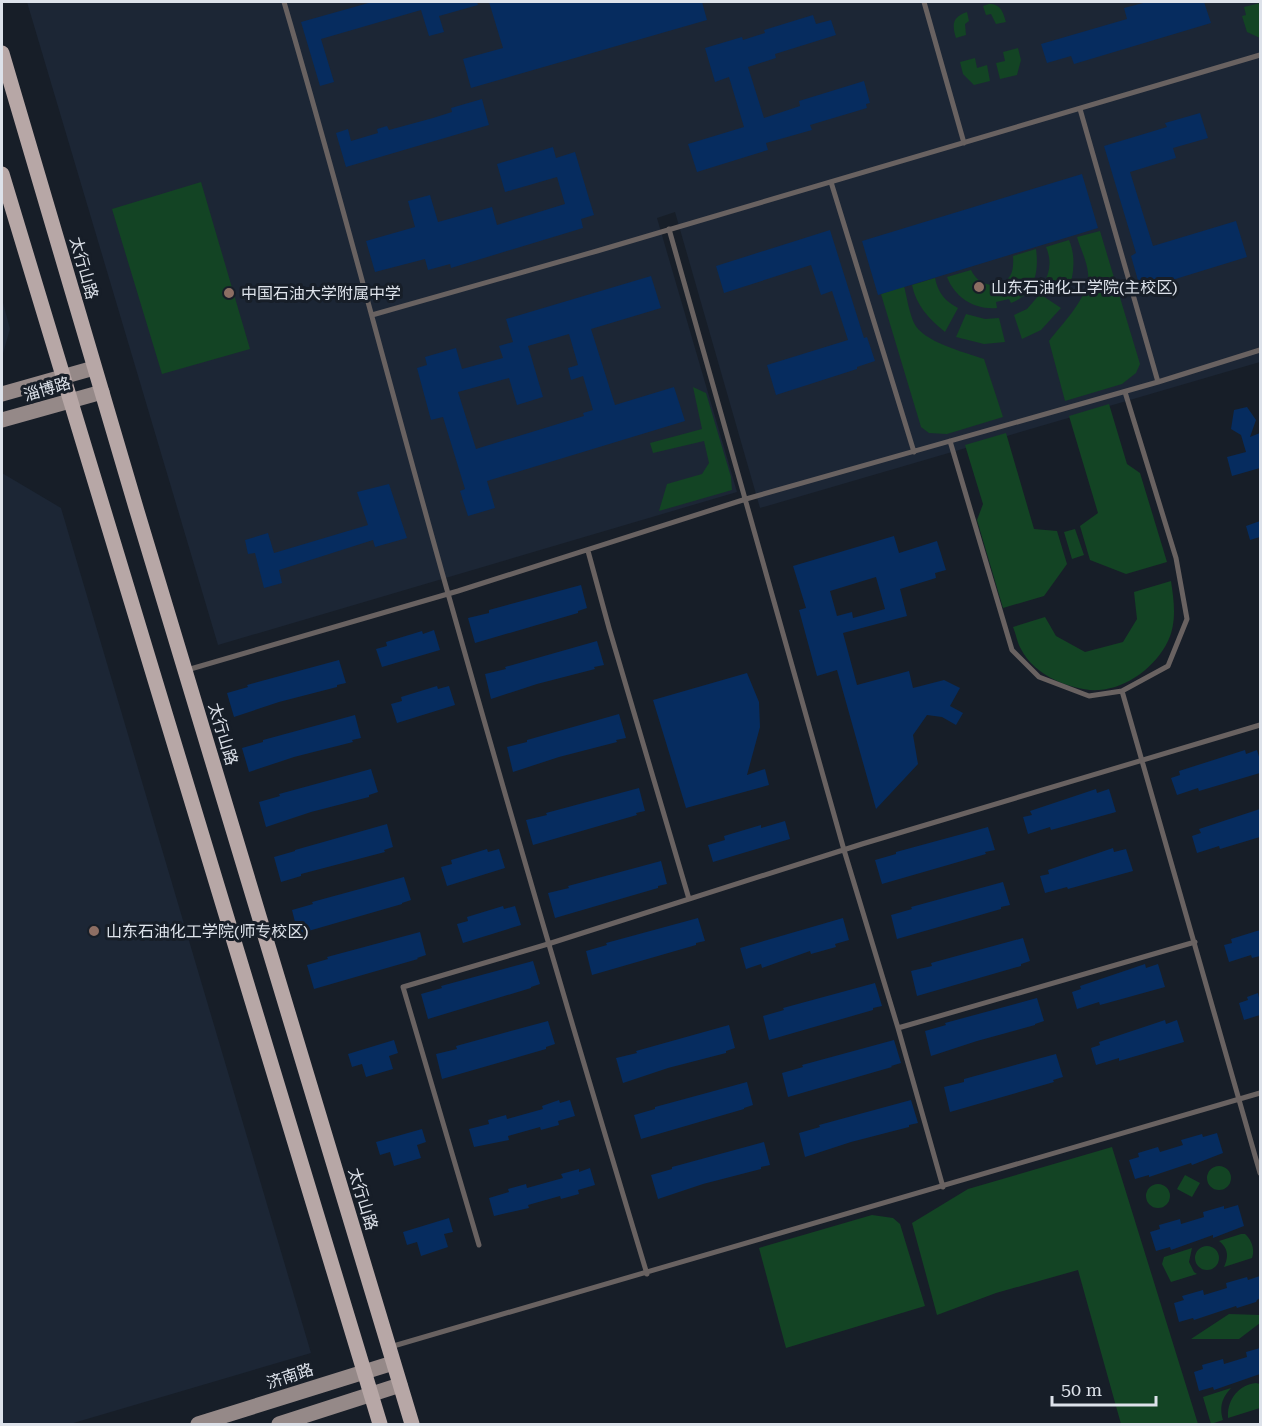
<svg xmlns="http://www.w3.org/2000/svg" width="1262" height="1426" viewBox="0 0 1262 1426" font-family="'Roboto Serif','Noto Sans SC',serif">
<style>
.built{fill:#1c2635}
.green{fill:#134424}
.building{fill:#062c5f;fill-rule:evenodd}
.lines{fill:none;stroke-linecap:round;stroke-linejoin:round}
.service{stroke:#696261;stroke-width:5}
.secondary{stroke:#958988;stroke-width:15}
.primary{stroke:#b7a7a6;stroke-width:15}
.education-dot{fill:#8d6e63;stroke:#171e28;stroke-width:2}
.labels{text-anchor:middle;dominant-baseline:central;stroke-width:6;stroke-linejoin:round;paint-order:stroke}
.street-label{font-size:16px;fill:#dde2ea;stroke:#171e28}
.poi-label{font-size:16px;fill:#dde2ea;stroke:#171e28;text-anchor:start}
</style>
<rect width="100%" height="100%" fill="#171e28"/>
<path class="built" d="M27,2h1233v360l-500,146 -85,-296 -18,6 80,274 -519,153z
M2,299l8,30 -8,28z
M2,473l59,35 250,845 -241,71h-68z"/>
<path class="green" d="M1260,3v35l-13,-6 -5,-16 4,-1 -2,-8z
M989,4c12,0 14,8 17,18l-10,2 -5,-10 -5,1 -3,-9z
M967,12l2,9 -4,3 1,11 -10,3c-4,-13 -4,-21 11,-26z
M1018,48l3,12 -4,15 -17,4 -4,-16 9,-2 -2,-9z
M975,58l2,10 10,-3 3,16 -16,4 -11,-11 -3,-12z
M201,182l49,167 -88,25 -50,-165z
M1100,231l40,133 -4,9 -14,11 -57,17 -16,-60c13,-17 42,-46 39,-68 -1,-12 -8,-25 -11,-36z
M1069,240c8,19 4,38 -2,57l-24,-12c7,-13 9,-24 3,-38z
M1036,249c3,23 -1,45 -25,54l-2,-4 -13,3 1,6c-22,2 -42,-10 -50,-31l24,-7c5,11 15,16 27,15 14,-5 16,-15 15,-29z
M935,278c3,15 10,23 23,30l-13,24c-16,-13 -29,-27 -33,-47z
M904,286c3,12 5,26 10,37 9,19 50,29 70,36l19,58 -56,17 -18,-1 -8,-6 -40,-133z
M1040,294l21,14 -20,22 -19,9 -8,-24 13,-6z
M966,314l19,5 14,-1 6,24 -21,2 -28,-7z
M693,387l13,6 25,84 1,13 -73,21 8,-27 35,-10 7,-11 -5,-22 -51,12 -3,-10 52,-14z
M1109,404l18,60 13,9 27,89 -41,12 -36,-14 -10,-34 18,-13 -29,-97z
M1006,433l28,96 23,2 10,33 -23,32 -41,12 -26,-88 6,-16 -18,-59z
M1075,529l9,26 -12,4 -8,-27z
M1171,581c3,20 6,41 -3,60 -12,25 -40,47 -69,49 -15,1 -31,-4 -44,-10 -13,-6 -28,-18 -34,-31 -4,-7 -5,-15 -8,-22l32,-10 11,19 29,16 38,-10 14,-23 -3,-27z
M1112,1147l86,277h-77l-43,-154 -82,23 -59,22 -25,-92 56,-34z
M1207 1178a12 12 0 1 1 24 0a12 12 0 1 1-24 0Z
M1185,1175l15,8 -8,14 -15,-8z
M1146 1196a12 12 0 1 1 24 0a12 12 0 1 1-24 0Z
M872,1215l21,3 7,6 25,82 -139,42 -27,-100z
M1241,1234h4c7,6 10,16 7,24l-28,9c5,-11 4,-19 -5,-26z
M1195 1258a12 12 0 1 1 24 0a12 12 0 1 1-24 0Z
M1192,1248l-3,14 5,10 3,2 -26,8 -9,-18 2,-7z
M1229,1314l31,1v8l-21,16h-48z
M1256,1383l4,1v24l-32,10c-1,-18 10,-33 28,-35z
M1231,1388c-9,10 -12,19 -8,32l-12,4 -8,-27z"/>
<path class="building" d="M372,2h105l1,3 -39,11 5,16 -15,4 -8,-26 -100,29 13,43 -14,4 -19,-64z
M489,2h213l5,18 -236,68 -8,-29 40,-11z
M1147,2h57l7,21 -137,41 -3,-8 -24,7 -6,-19 86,-25 -3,-11z
M813,15l3,9 15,-4 5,15 -61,19 1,4 -28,9 16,51 36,-12 -1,-5 65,-20 6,22 -4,1 1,4 -57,17 2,5 -46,13 2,7 -71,22 -9,-28 56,-17 -15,-50 -14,5 -10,-34 37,-11 1,3 22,-7 -1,-3z
M482,99l7,26 -143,42 -10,-34 12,-4 3,12 27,-8 -1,-4 10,-3 2,4 44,-12 19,-6 -1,-4z
M1200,113l8,25 -35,10 3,10 -46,14 23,74 83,-25 11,36 -91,28 -2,-5 -15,4 -8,-28 5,-3 -32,-107 63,-19 -2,-4z
M553,147l3,11 19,-6 19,63 -13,4 2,9 -132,40 -1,-4 -22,6 -3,-11 -50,13 -9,-31 49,-14 -7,-26 22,-6 8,27 54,-15 5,18 68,-21 -8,-27 -52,15 -8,-28z
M1082,174l16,54 -220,67 -16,-54z
M830,230l34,108 3,-1 8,24 -18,6v2l-81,26 -9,-30 81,-25 -16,-49 -11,4 -10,-30 -87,28 -8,-27z
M651,276l10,32 -70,21 24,76 59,-18 11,34 -198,60 8,27 -27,8 -8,-25 5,-2 -22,-72 -12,3 -14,-52 10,-3 -2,-8 31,-9 6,21 41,-11 -4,-12 14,-4 -7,-23zM569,334l9,31 -10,3 3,12 12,-4 10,34 -10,3 1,3 -108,33 -18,-57 51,-14 8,27 26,-8 -15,-51z
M1247,407l9,13 -6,17 10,-4v35l-28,8 -5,-19 19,-5 -5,-17 -10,-6 3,-19z
M389,484l18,54 -32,9 -2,-7 -94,30 3,13 -18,5 -9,-35 -7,1 -3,-14 23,-7 6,20 94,-28 -11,-33z
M1260,521v16l-10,3 -4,-14z
M894,536l5,17 38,-12 9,29 -11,3 1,5 -36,11 7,27 -64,17 14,52 52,-14 4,17 31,-8 16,8 -10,18 13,7 -7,12 -14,-8 -15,-2 -14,20 5,29 -42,45 -39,-139 -20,6 -18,-66 7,-2 -13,-42zM876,577l9,32 -32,9 -1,-6 -15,4 -7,-25z
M581,585l6,23 -9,3v2l-103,30 -7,-25 21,-5v-3z
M434,630l6,20 -58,17 -6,-18 11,-3 -1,-4 36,-11 1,3z
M597,641l7,24 -10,2 1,2 -58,15 -46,15 -6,-25 21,-5 -1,-2z
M339,660l7,23 -9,2v2l-58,15 -45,15 -7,-24 21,-6 -1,-2z
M747,673l12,29 1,25 -13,48 18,-6 4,16 -83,23 -33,-108z
M437,686l1,3 11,-3 6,19 -58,18 -6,-19 11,-3 -1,-4z
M619,714l7,24 -10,2 1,2 -58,15 -46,15 -6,-25 20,-5v-2z
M355,715l6,23 -9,2 1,2 -59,15 -45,15 -7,-24 21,-6v-2z
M1245,750l1,4 11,-4 3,10v13l-61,18 -1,-3 -21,7 -6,-17 9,-3 -1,-4z
M371,769l7,23 -9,3v2l-58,15 -45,15 -7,-25 21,-6 -1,-2z
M639,788l6,23 -9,2 1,2 -104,30 -7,-25 21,-5 -1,-2z
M1096,789l1,4 12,-4 7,23 -65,18 -1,-3 -22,7 -5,-17 9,-2 -2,-4z
M1260,809v28l-40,12 -1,-3 -22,7 -5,-17 9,-3 -2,-4z
M785,821l5,18 -77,23 -5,-17 17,-5 -1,-4 37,-11v3z
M387,824l6,23 -9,3 1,2 -84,22v2l-20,6 -7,-25 21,-6v-1z
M988,827l7,23 -10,2 1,2 -104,30 -7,-24 21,-6v-2z
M1113,848l1,4 12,-3 7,22 -65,18 -1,-2 -22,6 -5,-17 9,-2 -1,-4z
M487,849l1,3 11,-3 6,19 -58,18 -6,-19 11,-3 -1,-4z
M661,861l6,23 -9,2v2l-103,30 -7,-25 21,-5 -1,-2z
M404,877l7,23 -9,3v1l-104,30 -6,-24 21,-6 -1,-2z
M1003,882l7,23 -9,2v2l-104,30 -6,-24 21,-6 -1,-2z
M503,906l1,3 11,-3 6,19 -58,18 -6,-19 11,-3 -1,-4z
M698,918l7,23 -9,2v2l-104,30 -6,-24 21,-6 -1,-2z
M843,918l6,22 -14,4 1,3 -25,7 -1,-3 -48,17 -1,-4 -15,5 -6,-21z
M1260,930v26l-8,2 -1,-3 -22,7 -5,-17 8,-2 -1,-4z
M420,932l6,23 -9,3 1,1 -104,30 -7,-24 21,-6 -1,-2z
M1023,938l7,23 -9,3v2l-104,30 -6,-25 21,-5 -1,-3z
M533,961l7,23 -9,3v1l-103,31 -7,-25 21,-6 -1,-2z
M1145,964l1,4 12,-4 7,23 -65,18 -1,-3 -22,7 -5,-17 9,-3 -1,-3z
M875,983l7,23 -9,2v2l-104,30 -6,-24 21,-6 -1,-2z
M1258,993l2,9v13l-16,5 -5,-17 9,-3 -1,-3z
M1037,998l7,23 -9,3v1l-58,16 -46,15 -6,-25 21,-6 -1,-2z
M1165,1020l1,4 11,-4 7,22 -65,19v-3l-23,7 -5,-17 9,-3 -1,-3z
M548,1021l7,23 -9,3v2l-104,30 -6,-25 21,-5 -1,-3z
M729,1025l6,23 -9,3v2l-58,15 -45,15 -7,-25 21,-5 -1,-2z
M394,1040l4,13 -9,3 4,13 -27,8 -4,-13 -10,3 -4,-13z
M894,1040l7,23 -10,3 1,1 -104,30 -6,-24 21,-6 -1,-2z
M1056,1054l7,23 -10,3 1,2 -104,30 -6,-25 20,-5v-3z
M747,1082l6,23 -9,3v1l-103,30 -7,-24 21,-6v-2z
M559,1100l1,3 10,-3 5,16 -17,5 1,4 -18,5 -1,-3 -32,9 1,4 -35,7 -5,-18 20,-5 -1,-4 18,-5 1,4 36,-10 -1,-3z
M911,1100l7,23 -9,2v2l-58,15 -46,15 -6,-24 21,-6 -1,-2z
M422,1129l4,13 -9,3 4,13 -27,8 -4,-14 -10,3 -4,-13z
M1217,1133l6,20 -31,12 -1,-2 -42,14v-2l-14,4 -6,-19 10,-3 -1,-4 20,-6 2,5 23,-7 -2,-5 21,-6 1,3z
M764,1142l6,23 -9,2v2l-58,15 -45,15 -7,-24 21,-6v-2z
M590,1168l5,17 -17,5 1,4 -18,5 -1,-3 -32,9 1,3 -35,8 -5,-18 20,-6 -1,-3 18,-5 1,4 36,-10 -2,-4 18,-5v3z
M1238,1205l6,21 -31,12v-3l-42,15 -1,-3 -14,4 -6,-19 10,-3 -1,-4 21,-6 1,5 23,-7 -1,-5 21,-6v3z
M449,1218l4,14 -9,2 4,13 -27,9 -4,-14 -10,3 -4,-13z
M1260,1276v22l-3,2 -1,2 -19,6 -1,-2 -42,14 -1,-2 -14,4 -5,-19 10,-3 -2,-4 21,-6 1,5 23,-7 -1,-5 21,-6 1,3z
M1260,1348v26l-46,16 -1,-3 -14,4 -5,-19 9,-3 -1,-4 21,-6 1,5 23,-7 -1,-5z"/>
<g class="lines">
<path class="service" d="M284,2c58,197 109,397 165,595 64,227 130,452 198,677
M924,2l40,141
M1080,109l78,273
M831,182l83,270
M669,229l175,621 54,178 45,159
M372,315l225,-64 663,-196
M950,441l62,209 27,27 50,19 33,-5 46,-25 19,-47 -11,-61 -51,-166
M588,551l21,77 80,271
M187,670l271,-79 288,-92 412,-117 102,-32
M1122,691l138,482
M898,1028l297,-86
M479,1245l-76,-258 145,-43 314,-100 398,-119
M390,1347l870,-254"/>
<path class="secondary" d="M2,394l92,-26
M2,420l100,-28
M198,1424l195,-61
M279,1424l121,-39"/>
<path class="primary" d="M2,53l135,458 275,913
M2,174l378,1250"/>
</g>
<g class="education-dot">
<circle cx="979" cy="287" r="6"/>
<circle cx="229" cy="293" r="6"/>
<circle cx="94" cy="931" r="6"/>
</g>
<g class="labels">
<g class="street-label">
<text transform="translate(84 268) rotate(74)">太行山路</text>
<text transform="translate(47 389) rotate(-16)">淄博路</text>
<text transform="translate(223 734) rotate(73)">太行山路</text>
<text transform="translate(363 1199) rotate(73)">太行山路</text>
<text transform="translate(290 1376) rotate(-18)">济南路</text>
</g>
<g class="poi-label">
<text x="991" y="287">山东石油化工学院(主校区)</text>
<text x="241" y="293">中国石油大学附属中学</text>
<text x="106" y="931">山东石油化工学院(师专校区)</text>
</g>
</g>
<rect width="1262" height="1426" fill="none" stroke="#dde2ea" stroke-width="6"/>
<path d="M1052 1396v9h104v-9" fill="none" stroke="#dde2ea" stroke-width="3"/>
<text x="1061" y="1396" font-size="18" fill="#dde2ea" stroke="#171e28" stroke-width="4.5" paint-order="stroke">50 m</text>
</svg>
